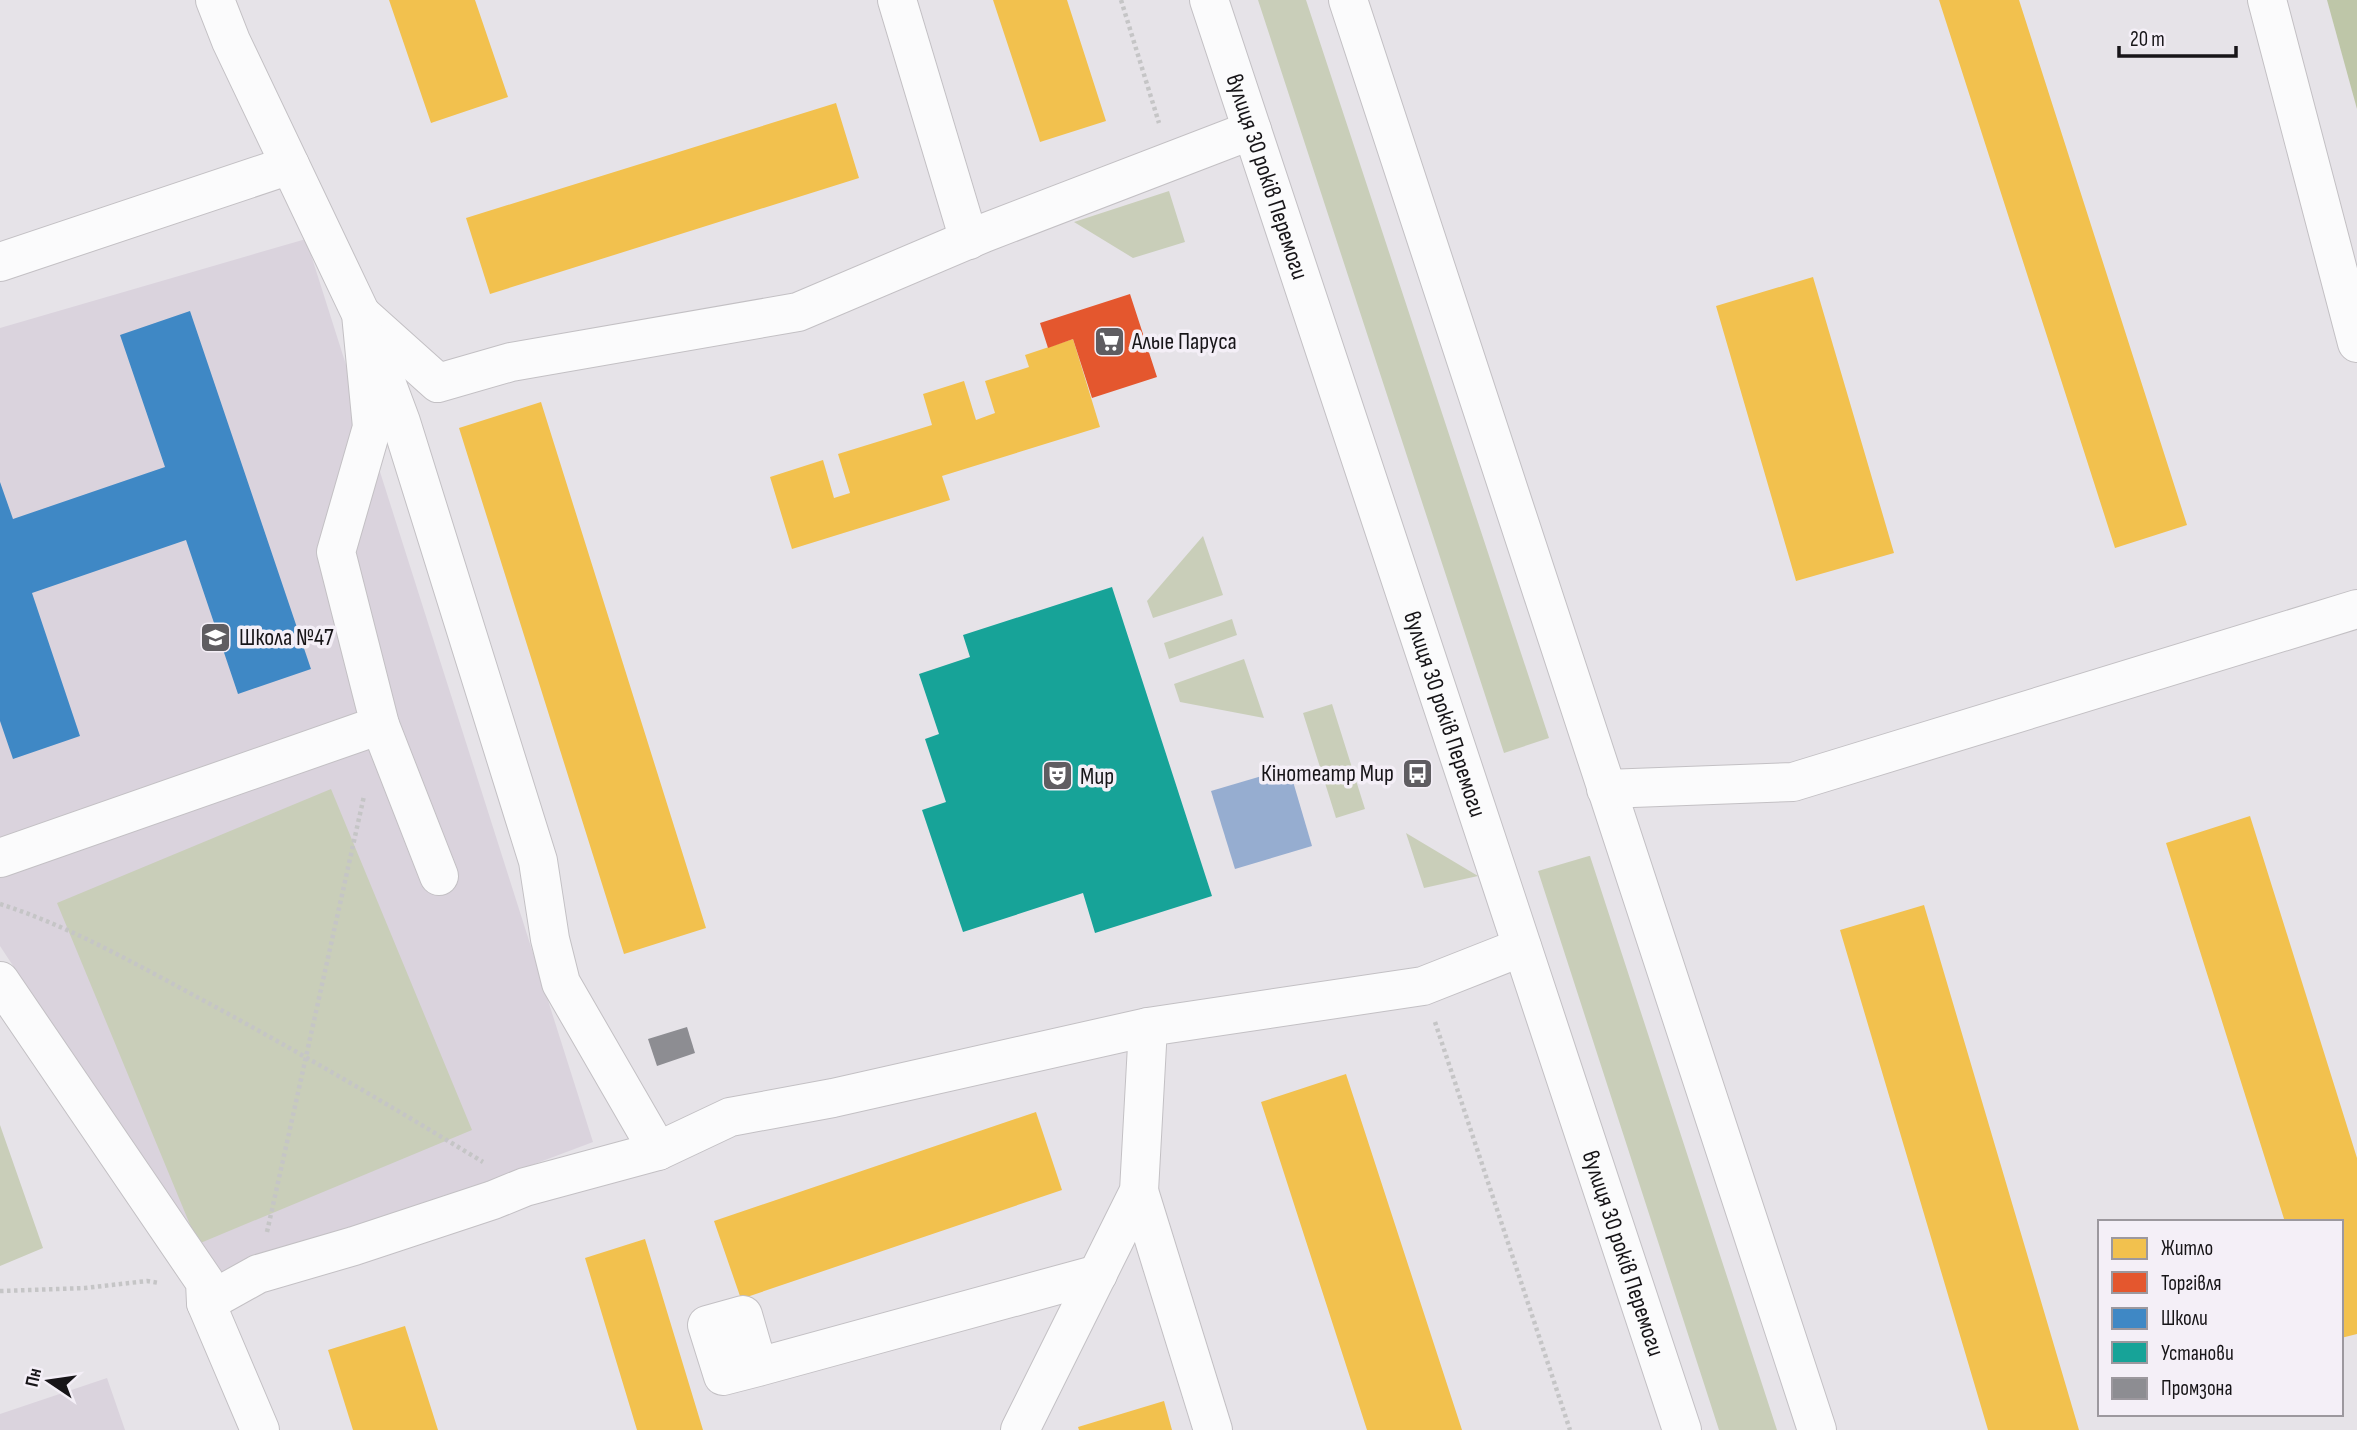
<svg xmlns="http://www.w3.org/2000/svg" width="2357" height="1430" viewBox="0 0 2357 1430" font-family="'Sofia Sans Condensed',sans-serif">
<style>
.built{fill:#dad3dd}
.green{fill:#c9ceb9}
.forest{fill:#bec6a8}
.water{fill:#96add0}
.homes{fill:#f2c14e}
.shops{fill:#e4572e}
.schools{fill:#3f88c5}
.public{fill:#17a398}
.industry{fill:#8d8d92}
.lines{fill:none;stroke-linecap:round;stroke-linejoin:round}
.minor-casing{stroke:#c3c0c4;stroke-width:40}
.path{stroke:#c5c5c6;stroke-width:4.5;stroke-dasharray:3.5 3.5;stroke-linecap:butt}
.minor{stroke:#fbfbfc;stroke-width:38}
.labels{text-anchor:middle;dominant-baseline:central;stroke-width:7;stroke-linejoin:round;paint-order:stroke}
.street-label{font-size:24px;fill:#171518;stroke:#f4eff7}
.poi-label{font-size:24px;fill:#171518;stroke:#f4eff7;text-anchor:start}
</style>
<rect width="100%" height="100%" fill="#e6e3e8"/>
<path class="built" d="M306,239l287,903 -372,140 -221,-336v-618z
M107,1378l18,52h-125v-16z"/>
<path class="green" d="M1258,0h48l243,738 -45,15z
M1169,191l16,51 -52,16 -59,-36z
M1203,536l20,59 -70,23 -6,-17z
M1232,619l5,16 -68,24 -5,-16z
M1244,659l20,59 -84,-16 -6,-18z
M1332,704l33,105 -29,9 -33,-105z
M331,789l141,341 -274,114 -141,-341z
M1406,833l72,43 -54,12z
M1589,856h1l187,574h-58l-181,-559z
M0,1125l43,123 -43,18z"/>
<path class="forest" d="M2327,0h30v109z"/>
<path class="water" d="M1289,768l23,78 -77,23 -24,-78z"/>
<path class="homes" d="M389,0h86l33,97 -77,26z
M993,0h74l39,121 -66,21z
M1939,0h80l168,525 -72,23z
M836,103l23,75 -369,116 -24,-76z
M1813,277l81,276 -98,28 -80,-275z
M1073,339l27,88 -158,49 8,24 -158,49 -22,-72 53,-17 11,38 16,-5 -12,-39 94,-29 -9,-31 41,-13 12,39 19,-7 -10,-32 44,-14 -4,-12z
M541,402l165,526 -82,26 -165,-526z
M2250,816l107,342v176l-16,4v-116h-56l-119,-379z
M1924,905l155,525h-91l-148,-500z
M1346,1074l99,304 17,52h-95l-106,-328z
M1036,1112l26,78 -321,109 -27,-78z
M645,1239l58,191h-66l-52,-172z
M405,1326l33,104h-85l-25,-80z
M1164,1401l8,29h-93l-1,-3z"/>
<path class="shops" d="M1130,294l27,83 -65,21 -19,-59 -25,9 -8,-25z"/>
<path class="schools" d="M190,311l121,358 -73,25 -52,-154 -154,53 48,143 -67,23 -13,-38v-239l13,37 152,-52 -45,-132z"/>
<path class="public" d="M1112,587l100,309 -117,37 -12,-40 -120,39 -41,-122 24,-8 -21,-63 14,-5 -20,-60 51,-17 -7,-22z"/>
<path class="industry" d="M687,1027l8,26 -38,13 -9,-27z"/>
<g class="lines">
<defs>
<g id="minor">
<path d="M897,0l72,240"/>
<path id="s1" d="M1209,0l473,1430"/>
<path d="M1348,0l469,1430"/>
<path d="M2267,0l90,343"/>
<path d="M0,262l290,-97"/>
<path d="M361,314l77,69 73,-21 287,-50 186,-79 268,-103"/>
<path d="M379,363l22,59 137,439 12,78 11,44 97,168"/>
<path d="M380,725l59,151"/>
<path d="M1606,789l187,-7 564,-173"/>
<path d="M0,858l380,-133 -44,-173 36,-125 -11,-113 -130,-273 -16,-41"/>
<path d="M0,981l205,301 1,21 54,127"/>
<path d="M1139,1191l74,239"/>
<path d="M206,1303l52,-29 96,-28 139,-46 32,-13 133,-36 72,-34 103,-19 315,-71"/>
<path d="M758,1367l-15,-52 -36,10 16,51 35,-9 340,-93"/>
<path d="M1020,1430l119,-239 9,-164 275,-41 99,-39"/>
</g>
</defs>
<use href="#minor" class="minor-casing"/>
<path class="path" d="M1121,0l38,123
M0,904c69,22 134,59 197,93 97,52 192,108 286,165
M1435,1022l135,408
M267,1232l97,-436
M0,1291l85,-3 62,-7 12,2"/>
<use href="#minor" class="minor"/>
</g>
<defs>
<symbol id="supermarket-square" viewBox="-11 -11 22 22"><rect x="-9" y="-9" width="18" height="18" rx="4" fill="#5f5d61" stroke="#f4eff7"/><path d="M-6-5.5h2.5l.6 2H6L4.5 2H-2.5L-4.4-4H-6ZM-1.5 3.2a1.3 1.3 0 1 0 .1 0ZM3 3.2a1.3 1.3 0 1 0 .1 0Z" fill="#fff"/></symbol>
<symbol id="school-square" viewBox="-11 -11 22 22"><rect x="-9" y="-9" width="18" height="18" rx="4" fill="#5f5d61" stroke="#f4eff7"/><path d="M0-5L7-2L0 1L-7-2ZM-4 1L0 2.5L4 1V4Q0 6-4 4Z" fill="#fff"/></symbol>
<symbol id="bus-square" viewBox="-11 -11 22 22"><rect x="-9" y="-9" width="18" height="18" rx="4" fill="#5f5d61" stroke="#f4eff7"/><path d="M-5-6H5V4H4V6H2V4H-2V6H-4V4H-5ZM-3.5-4V0h7V-4ZM-3.5 1.2v1.5H-2V1.2ZM2 1.2v1.5H3.5V1.2Z" fill="#fff"/></symbol>
<symbol id="theatre-square" viewBox="-11 -11 22 22"><rect x="-9" y="-9" width="18" height="18" rx="4" fill="#5f5d61" stroke="#f4eff7"/><path d="M-5-5.5Q0-4 5-5.5V0Q5 5 0 6Q-5 5-5 0ZM-3.3-2.5H-1v1.5H-3.3ZM1-2.5H3.3v1.5H1ZM-2.8 1Q0 5.5 2.8 1Z" fill="#fff"/></symbol>
</defs>
<g fill-rule="evenodd">
<use href="#supermarket-square" x="1092" y="324" width="35" height="35"/>
<use href="#school-square" x="198" y="620" width="35" height="35"/>
<use href="#bus-square" x="1400" y="756" width="35" height="35"/>
<use href="#theatre-square" x="1040" y="758" width="35" height="35"/>
</g>
<g class="labels">
<g class="street-label">
<text stroke="none"><textPath href="#s1" startOffset="186">вулиця 30 років Перемоги</textPath></text>
<text stroke="none"><textPath href="#s1" startOffset="752">вулиця 30 років Перемоги</textPath></text>
<text stroke="none"><textPath href="#s1" startOffset="1320">вулиця 30 років Перемоги</textPath></text>
</g>
<g class="poi-label">
<text x="1132" y="341">Алые Паруса</text>
<text x="239" y="637">Школа №47</text>
<text x="1394" y="773" text-anchor="end">Кінотеатр Мир</text>
<text x="1080" y="776">Мир</text>
</g>
</g>
<rect x="2098" y="1220" width="245" height="196" fill="#f4eff7" stroke="#9c989e" stroke-width="2"/>
<rect x="2112" y="1238" width="35" height="21" fill="#f2c14e" stroke="#9c989e" stroke-width="2"/>
<text x="2161" y="1255" font-size="21" fill="#171518">Житло</text>
<rect x="2112" y="1272" width="35" height="21" fill="#e4572e" stroke="#9c989e" stroke-width="2"/>
<text x="2161" y="1290" font-size="21" fill="#171518">Торгівля</text>
<rect x="2112" y="1308" width="35" height="21" fill="#3f88c5" stroke="#9c989e" stroke-width="2"/>
<text x="2161" y="1325" font-size="21" fill="#171518">Школи</text>
<rect x="2112" y="1342" width="35" height="21" fill="#17a398" stroke="#9c989e" stroke-width="2"/>
<text x="2161" y="1360" font-size="21" fill="#171518">Установи</text>
<rect x="2112" y="1378" width="35" height="21" fill="#8d8d92" stroke="#9c989e" stroke-width="2"/>
<text x="2161" y="1395" font-size="21" fill="#171518">Промзона</text>
<g transform="translate(49 1381) rotate(283)" stroke="#f4eff7" stroke-width="5" paint-order="stroke">
<path d="M0-5L12 26L0 18L-12 26Z" fill="#171518"/>
<text y="-10" font-size="19" font-weight="bold" text-anchor="middle" fill="#171518">Пн</text>
</g>
<path d="M2119 46v10h117v-10" fill="none" stroke="#171518" stroke-width="3.5"/>
<text x="2130" y="46" font-size="21" fill="#171518" stroke="#f4eff7" stroke-width="5" paint-order="stroke">20 m</text>
</svg>
